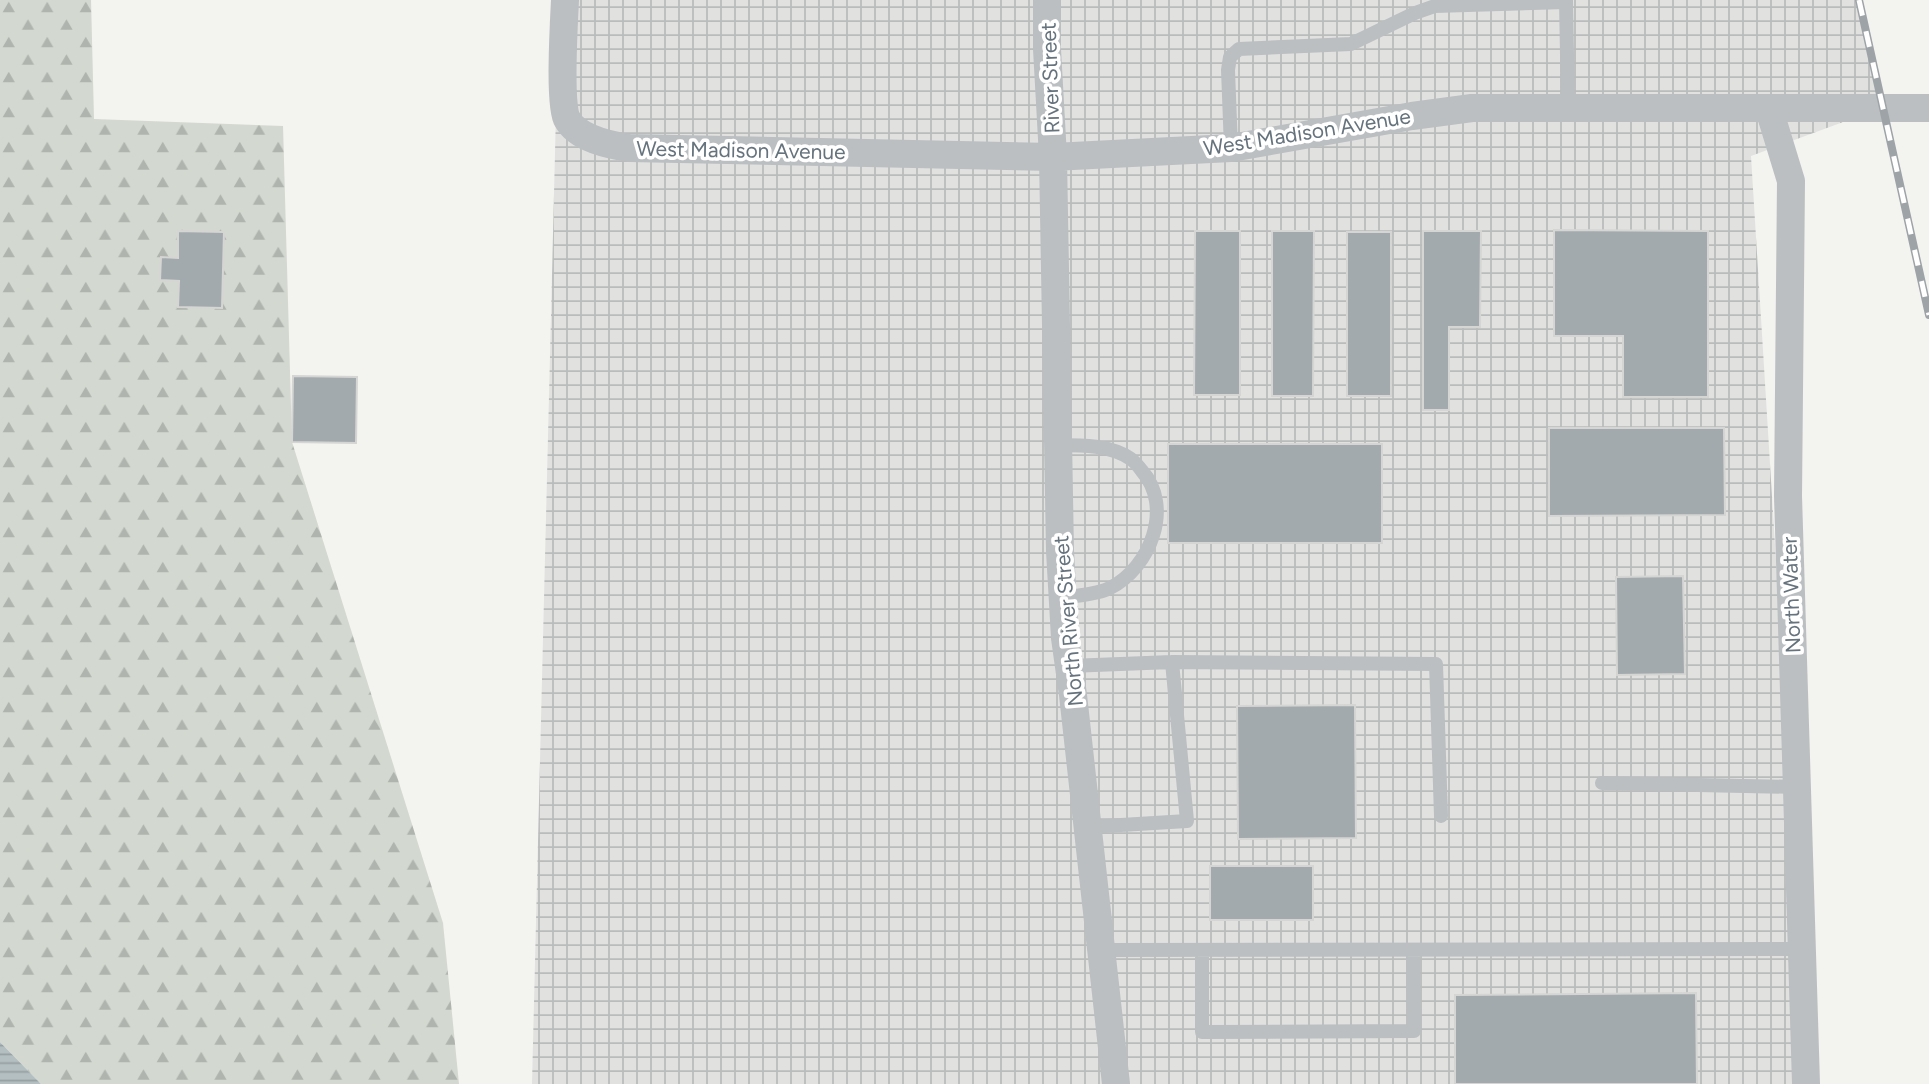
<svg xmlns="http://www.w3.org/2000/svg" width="1929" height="1084" viewBox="0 0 1929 1084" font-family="Figtree,sans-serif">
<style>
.industrial{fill:url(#industrial-grid)}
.forest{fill:url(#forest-firs)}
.water{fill:url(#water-rules)}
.building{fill:#a3aaae;stroke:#d5d5d3;stroke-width:2}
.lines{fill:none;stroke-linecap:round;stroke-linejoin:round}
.lane{stroke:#bbbfc1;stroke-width:14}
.street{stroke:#bbbfc1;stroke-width:28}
.rail-casing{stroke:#9da3a7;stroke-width:8}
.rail{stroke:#fff;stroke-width:5;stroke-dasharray:16;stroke-linecap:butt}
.labels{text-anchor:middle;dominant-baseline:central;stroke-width:7;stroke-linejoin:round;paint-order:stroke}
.street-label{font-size:21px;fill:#66737d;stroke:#fff}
</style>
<defs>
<pattern id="industrial-grid" width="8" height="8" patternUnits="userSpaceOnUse" patternTransform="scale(1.75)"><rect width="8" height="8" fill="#e1e2e0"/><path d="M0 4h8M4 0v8" fill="none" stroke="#babcbb"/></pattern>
<pattern id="forest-firs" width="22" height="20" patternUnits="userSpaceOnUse" patternTransform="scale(1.75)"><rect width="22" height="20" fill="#d3d8d0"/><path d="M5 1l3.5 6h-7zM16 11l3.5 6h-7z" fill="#afb4ae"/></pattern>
<pattern id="water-rules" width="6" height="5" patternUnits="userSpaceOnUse" patternTransform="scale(1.75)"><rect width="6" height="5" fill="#b4bfc2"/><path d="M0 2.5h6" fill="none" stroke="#96a0a3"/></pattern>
</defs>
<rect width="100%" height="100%" fill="#f3f3f0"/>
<path class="industrial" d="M557,0h1301l26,107 -133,49 54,875 1,53h-1274l24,-971z"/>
<path class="forest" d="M0,0h91l3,119 189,7 9,316 151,481 16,161h-418l-41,-42z"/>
<path class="water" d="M0,1041v1l41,42h-41z"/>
<path class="building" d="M1554,230l154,1v166h-85v-61h-69z
M178,231l46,1 -2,76 -44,-1 1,-26 -19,-1 1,-23 17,1z
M1195,231h45v164h-46z
M1272,231h42l-1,165h-41z
M1423,231h58l-1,96h-31v83h-26z
M1347,232h44v164h-44z
M293,376l64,1 -1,66 -64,-1z
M1549,428h175l1,87 -176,1z
M1168,444h214v99h-214z
M1683,576l2,98 -68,1 -1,-98z
M1355,705l1,133 -118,1 -1,-133z
M1210,866h103v54h-103z
M1696,993l1,91h-242v-89z"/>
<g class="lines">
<path class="lane" d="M1566,0l2,109
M1231,148l-3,-78 2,-13 9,-8 112,-5 64,-31 20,-7 131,-4
M1058,445c24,0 53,0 73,14 4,3 8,8 11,12 32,36 8,97 -32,117 -13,7 -33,7 -48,10
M1069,666l103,-4
M1602,783l195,4
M1088,827l99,-6 -15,-159 264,2 5,152
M1102,950l701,-1
M1202,950v82l212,-1 -1,-81"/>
<path class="street" d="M565,0c-1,20 -6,107 2,119 11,20 43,26 62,29l424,9 178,-9 181,-32 60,-8h457
M1047,0v49l6,108 7,394 5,87 8,57 43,389
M1769,109l22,72 -3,315 18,588"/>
<defs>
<path id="rail" d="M1859,0l70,315"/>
</defs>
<use href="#rail" class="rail-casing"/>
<use href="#rail" class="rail"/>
</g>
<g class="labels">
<g class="street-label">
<text transform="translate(1050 78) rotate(-92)">River Street</text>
<text transform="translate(1307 132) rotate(-9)">West Madison Avenue</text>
<text transform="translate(741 150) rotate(1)">West Madison Avenue</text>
<text transform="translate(1791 595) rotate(-92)">North Water</text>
<text transform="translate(1068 621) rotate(-95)">North River Street</text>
</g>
</g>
</svg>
